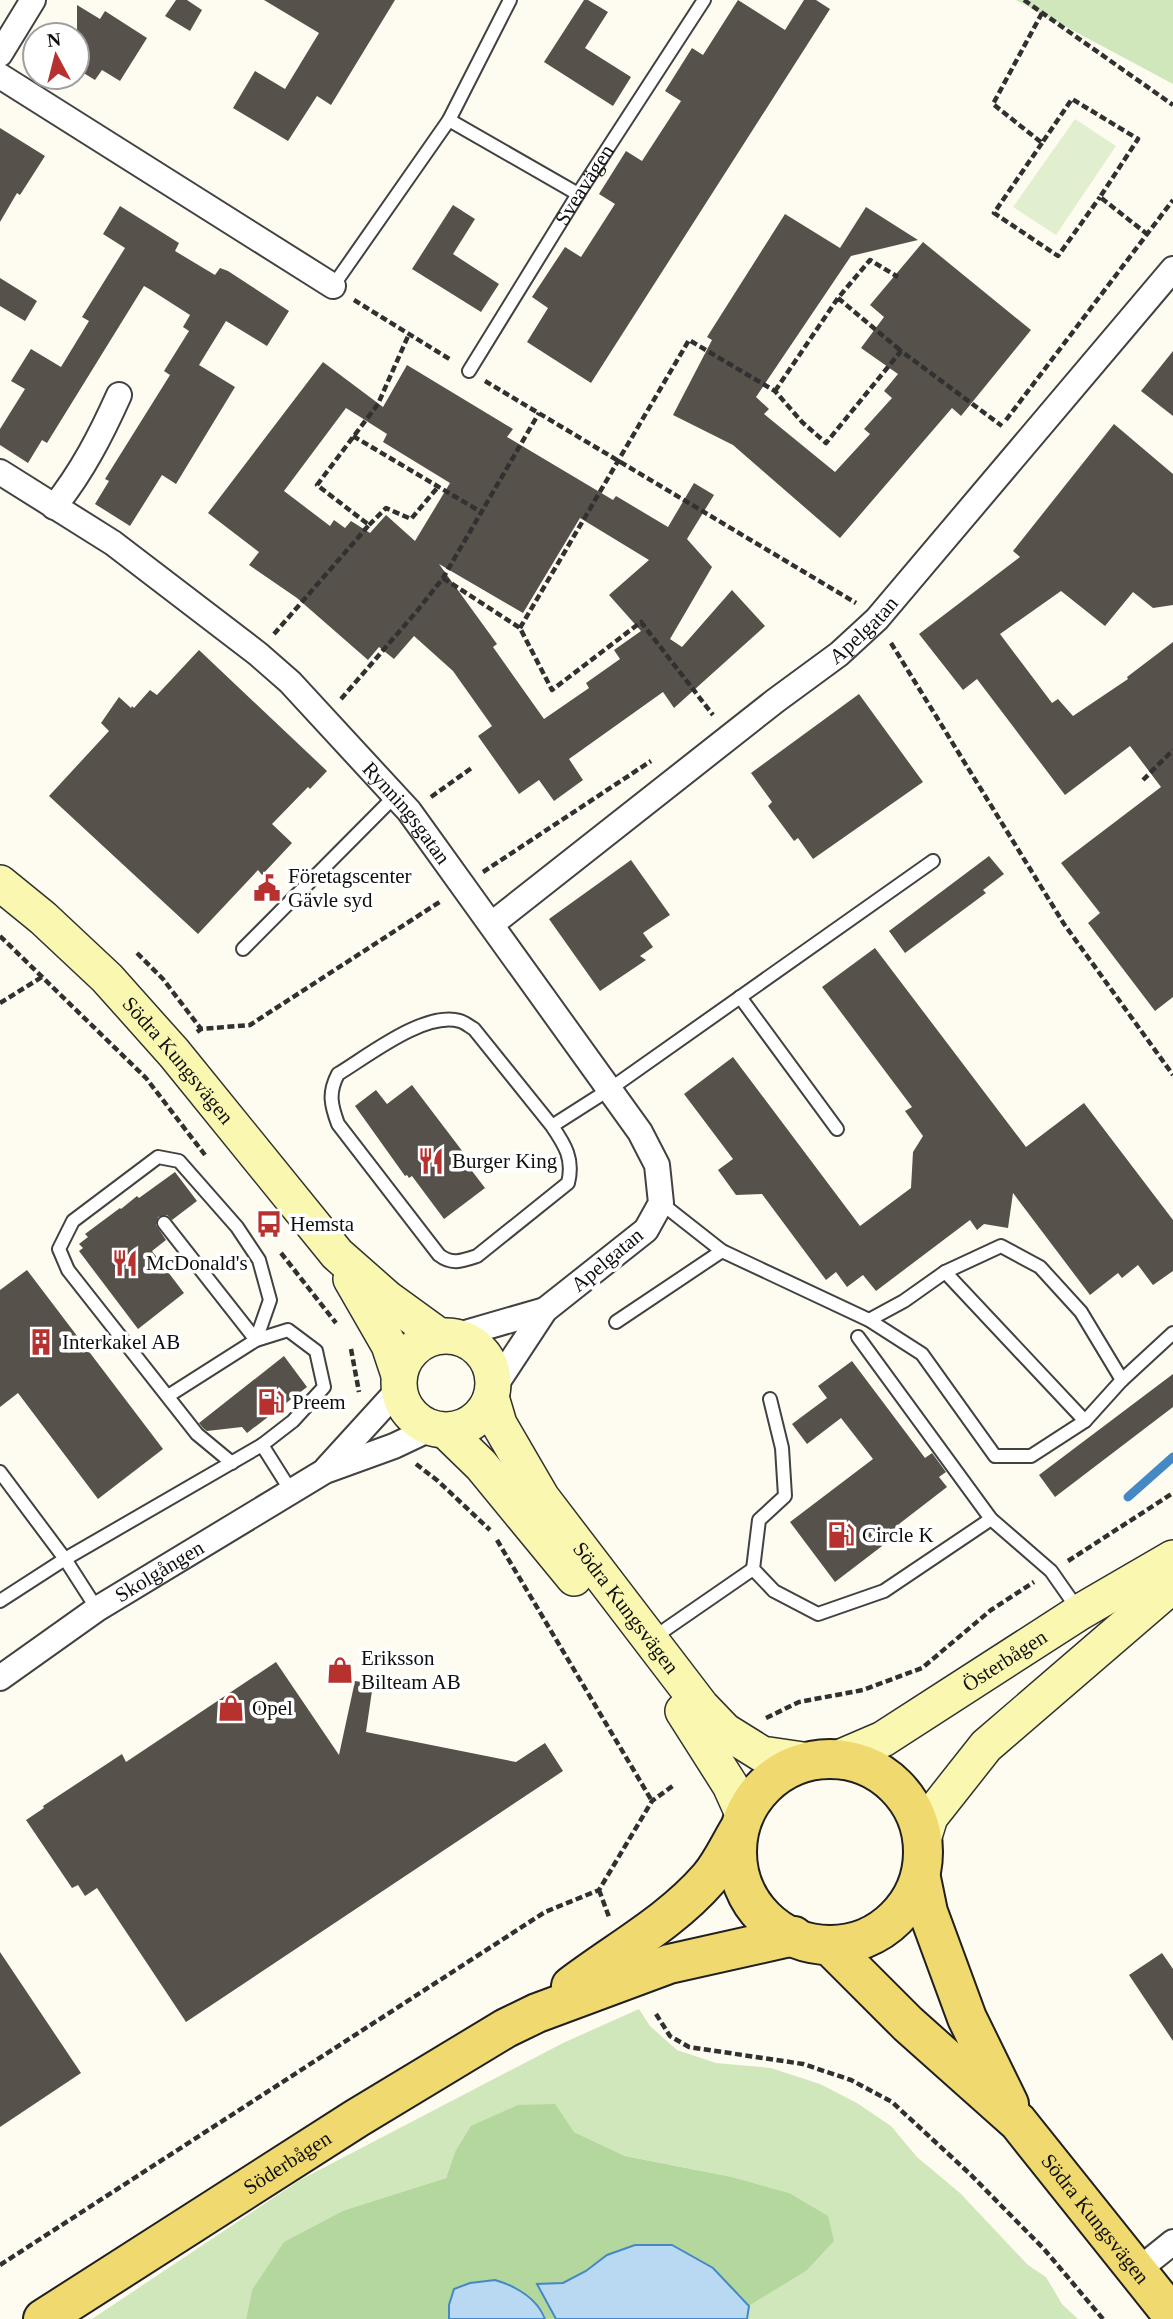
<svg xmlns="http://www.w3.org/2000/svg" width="1173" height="2319" viewBox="0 0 1173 2319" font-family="Georgia,serif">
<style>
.green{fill:#d0e7bc}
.forest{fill:#b3d79c}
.pitch{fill:#e1efce}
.water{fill:#b9d9f3;stroke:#4489c5;stroke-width:2}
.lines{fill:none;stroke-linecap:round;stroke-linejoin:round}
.stream{stroke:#4489c5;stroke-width:9}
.building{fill:#57514c;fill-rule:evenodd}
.lane-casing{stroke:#424242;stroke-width:16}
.street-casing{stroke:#424242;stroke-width:28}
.secondary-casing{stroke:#313131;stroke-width:38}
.primary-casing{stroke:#202020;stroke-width:42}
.path{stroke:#313131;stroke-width:4.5;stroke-dasharray:7 3.5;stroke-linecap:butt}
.lane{stroke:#fff;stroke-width:12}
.street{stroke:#fff;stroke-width:24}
.secondary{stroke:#faf7b0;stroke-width:35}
.primary{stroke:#f0d96f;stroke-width:38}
.labels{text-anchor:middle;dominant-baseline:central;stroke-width:7;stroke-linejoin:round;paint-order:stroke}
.street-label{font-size:21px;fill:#0f0f0f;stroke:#fff}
.poi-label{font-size:21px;fill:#0f0f0f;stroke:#fff;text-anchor:start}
</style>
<rect width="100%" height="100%" fill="#fefcf1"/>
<path class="green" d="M1016,0h157v84z
M639,2009l11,17 27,24 39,13 55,5 49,16 37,19 34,23 26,31 43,36 68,72 18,12 16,27 16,15h-331l2,-13 57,-35 -18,-78 -56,-16 -107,-21 -51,-24 -119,20 -9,26 -101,32 -93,80 -6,29h-154l208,-139 263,-137z"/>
<path class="forest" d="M555,2104l19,28 51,24 107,21 57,16 39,23 6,25 -28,30 -57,35 -36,-38 -106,-13 -21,16 -23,13h-26l19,35h-11l-3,-9 -93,-5v14h-203l6,-29 32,-48 61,-32 101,-32 9,-26 16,-26 47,-21z"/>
<path class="pitch" d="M1075,119l41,27 -60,89 -43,-28z"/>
<path class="water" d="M635,2245h37l41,23 36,38 -2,13h-191l-19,-35 26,-1 23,-12 21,-16z
M495,2280c20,6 42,18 50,39h-96v-14l5,-16 16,-6z"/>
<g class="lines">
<path class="stream" d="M1128,1497l45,-40"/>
</g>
<path class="building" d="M176,0h11l15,10 -12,21 -25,-15z
M264,0h131l-64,105 -14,-9 -29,45 -55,-33 22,-37 30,18 34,-56z
M584,0h4l20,12 -23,36 46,29 -18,29 -69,-44z
M738,0l47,30 19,-30h12l14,9 -239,374 -64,-41 21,-34 -16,-11 33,-50 16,10 34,-53 -16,-10 27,-43 16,10 39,-60 -16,-10 27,-43 11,7z
M77,5l23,14 5,-8 42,27 -27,43 -18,-11 -7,10 -18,-11z
M0,128l45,28 -25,39 -3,-2 -17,29z
M453,205l22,14 -22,35 46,30 -18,28 -69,-43z
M120,206l59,37 -4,8 40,24 5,-7 8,3 61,40 -22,35 -41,-25 -27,44 36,22 -59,97 -14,-9 -32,51 -35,-22 14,-23 -4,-2 65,-104 -6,-4 25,-40 -6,-4 7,-12 -39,-25 -7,-4 -97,157 -5,-3 -14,23 -28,-18v-16l25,-40 -14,-8 20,-32 30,18 28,-46 -7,-4 43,-69 -22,-14z
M866,207l52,33 -67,16 -95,141 13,12 -5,5 71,58 35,-38 -6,-5 28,-31 -8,-7 14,-17 -37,-26 23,-31 -14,-12 53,-63 108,88 -70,86 -9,-8 -112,130 -107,-93 -60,-30 39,-75 -5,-3 78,-123 55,34z
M0,278l37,23 -12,20 -25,-15z
M1173,351v65l-32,-25z
M323,362l60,45 24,-42 106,64 -6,8 106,63 3,-4 52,31 26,-44 20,12 -27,44 25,28 -42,72 12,8 50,-57 33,36 -91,82 -11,-16 -94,67 14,21 -29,21 -15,-21 -20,14 -41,-58 14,-10 -39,-55 -39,-35 -20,23 -15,-12 -11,13 -71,-62 -48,-33 10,-13 -51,-39zM346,408l41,26 -4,8 67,41 -35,58 -29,-26 -16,18 -19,-12 -6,7 -11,-8 -4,6 -46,-35zM580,518l69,42 -40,35 32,36 -27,19 6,9 -34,24 3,5 -45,31 -51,-72 4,-3 -58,-80 84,49z
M1114,424l59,50v131l-20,3 -20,-16 -28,34 -44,-35 -61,43 52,69 6,-4 15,17 55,-37 -1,-2 46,-35v355l-18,14 -67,-88 12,-10 -39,-50 100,-76 -31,-41 -65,49 -88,-116 -14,11 -44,-56 101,-77 -7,-6z
M199,650l128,121 -17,18 -2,-2 -36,37 20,19 -30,32 -4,-5 -60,64 -149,-138 60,-65 -8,-8 18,-26 12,11 1,-2 2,2 16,-18 7,5z
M859,694l64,88 -110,77 -15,-21 -4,3 -26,-35 4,-4 -21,-29z
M989,856l15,18 -21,16 3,3 -81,60 -16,-22z
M631,860l39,55 -27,18 10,14 -13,9 6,4 -46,31 -51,-72z
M875,948l151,199 58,-44 89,117v51l-20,14 -15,-20 -16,13 -4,-5 -28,22 -77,-102 -5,35 -24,-4 -7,6 -7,-10 -94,71 -13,-16 -16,12 -11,-15 -10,8 -64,-86 -26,1 -18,-25 15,-11 -49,-65 49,-37 127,169 51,-38 2,-36 10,-16 -18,-25 7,-4 -90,-120z
M412,1085l51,67 -4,2 26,34 -41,31 -32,-43 -3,2 -2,-3 -2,1 -50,-70 21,-16 11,14z
M175,1172l22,29 -25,19 -5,-5 -9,2 -2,8 10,15 -14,11 32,42 -46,36 -59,-78 4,-3 -4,-4 9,-7 -3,-3 35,-26 1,1 16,-13 2,2z
M27,1270l136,179 -65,50 -80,-106 -18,14v-117z
M284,1356l23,31 -60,46 -5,-6 -35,4 -4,-3 -4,-5z
M852,1361l73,97 7,-5 14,19 -7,5 8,10 -48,37 4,6 -68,52 -45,-60 83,-63 -32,-41 -34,26 -15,-20 35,-26 -9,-12z
M1173,1374v33l-118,90 -16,-22z
M276,1662l63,93 16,-74 18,3 -7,48 150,30 29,-19 18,28 -377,251 -89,-134 -12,8 -7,-11 -6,3 -46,-68 18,-12 -1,-2 79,-52 4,8z
M0,1952l81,121 -81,54z
M1162,1953l11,16v72l-44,-66z"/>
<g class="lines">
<defs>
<g id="lane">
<path d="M449,120l129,74"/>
<path d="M333,286l116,-166 61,-120"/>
<path id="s1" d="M469,371l109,-177 126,-194"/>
<path d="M243,949l153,-154"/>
<path d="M740,997l97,132"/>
<path d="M552,1126c13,19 22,33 16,57l-91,73c-15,5 -25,9 -38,-1l-101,-131c-7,-19 -10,-31 0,-50 30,-18 86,-63 122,-53 4,1 9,5 14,8l78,97 58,-37 323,-228"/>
<path d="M164,1223l92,117 32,-10 28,21 8,36 -31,34 -31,24"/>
<path d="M722,1251l147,69 53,34 73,102h36l54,-35 37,-41 51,-47"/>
<path d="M945,1272l140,149"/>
<path d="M869,1320l35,-19 41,-29 56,-26 39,21 41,45 41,68"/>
<path d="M616,1322l106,-71 -61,-48"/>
<path d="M858,1337l133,182 60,52 28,40"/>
<path d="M168,1396l88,-56 14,-40 -11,-40 -22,-33 -58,-66 -21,-4 -85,64 -14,28 9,21 129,164 35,29"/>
<path d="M770,1399l12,49 3,48 -26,24 -6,49 21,22 44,23 66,-23 107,-72"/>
<path d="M0,1472l65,87 197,-114 29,46"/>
<path d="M0,1601l65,-42 32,50"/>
<path d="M653,1638l100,-69"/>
</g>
<g id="street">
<path d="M0,54l33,-54"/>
<path d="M0,76l333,210"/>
<path id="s2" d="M0,472l113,71 145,111 32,28 119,129 231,321 17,33 4,38 -15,27 -101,80 -52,79"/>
<path d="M54,507c28,-35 47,-72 65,-112"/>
<path id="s3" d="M492,924l283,-223 64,-47 38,-35 296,-350"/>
<path d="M455,1336l90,-26"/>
<path d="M327,1468l72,-79"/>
<path id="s4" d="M0,1678l97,-69 228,-138 69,-25 38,-18"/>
<path d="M1137,2271l36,-29"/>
</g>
<g id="secondary">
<path id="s5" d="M0,883l43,35 64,60 67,75 163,201 51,45 51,37"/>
<path d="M351,1279l38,66 10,30"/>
<circle cx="446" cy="1383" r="47"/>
<path id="s6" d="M491,1397l8,27 43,74 159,208 24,25 37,23 48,7"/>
<path d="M446,1431l35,34 93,113"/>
<path d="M683,1711l47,74 14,31"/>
<path id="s7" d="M834,1760l49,-21 197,-127 93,-54"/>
<path d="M922,1843l8,-26 56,-71 187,-161"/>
</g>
<g id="primary">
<circle cx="830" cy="1852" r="93"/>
<path d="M921,1878l7,34 39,106 42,86"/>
<path id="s8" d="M829,1945l79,79 110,98 155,194"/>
<path d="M571,1986c46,-35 100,-64 138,-108 12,-14 20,-32 29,-47"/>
<path id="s9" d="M43,2319l314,-201 149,-90 31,-15 132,-49 125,-28"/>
</g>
</defs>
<use href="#lane" class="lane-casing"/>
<use href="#street" class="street-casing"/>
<use href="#secondary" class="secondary-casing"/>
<use href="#primary" class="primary-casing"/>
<path class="path" d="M1024,0l149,105
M1042,13l-49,91 49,39 30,-44 66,40 -38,58 47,37
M1042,143l-48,70 64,43 42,-59
M838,298l63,53
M354,300l97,60
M485,381l371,222
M775,391l63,-93 32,-38 28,17
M1006,420l167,-220
M353,436l128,76
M369,525l17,-17 25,11 27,-32
M443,578l77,50 32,62 89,-68 72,93
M520,628l169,-288 86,51 27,31 24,21 75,-92 101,75
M274,634l95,-109 -52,-40 61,-81 31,-70
M891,643l173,281 109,151
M341,699l76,-88 26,-33 96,-165
M1143,780l30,-30
M431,797l42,-30
M483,872l168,-111
M0,936l146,142 59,77
M137,953l26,26 38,50
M0,1003l42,-26
M197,1032l4,-3 49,-4 191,-124
M281,1253l55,70
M351,1349l8,43
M416,1464l22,17 52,49
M497,1540l155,261
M1068,1561l105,-68
M766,1718l33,-16 64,-12 59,-22 69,-58 43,-28
M599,1890l10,27
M656,2014l14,22 19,11 114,17 48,16 41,22 78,72 74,75 59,70
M0,2265l545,-353 54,-22 53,-89 22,-16"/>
<use href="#lane" class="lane"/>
<use href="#street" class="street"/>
<use href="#secondary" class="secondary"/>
<use href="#primary" class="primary"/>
</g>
<defs>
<symbol id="civic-bare" viewBox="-9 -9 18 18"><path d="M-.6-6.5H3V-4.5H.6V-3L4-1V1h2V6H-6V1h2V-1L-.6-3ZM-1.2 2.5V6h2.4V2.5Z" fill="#b7312e" stroke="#fff" stroke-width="2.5" paint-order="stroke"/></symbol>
<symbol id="restaurant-bare" viewBox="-9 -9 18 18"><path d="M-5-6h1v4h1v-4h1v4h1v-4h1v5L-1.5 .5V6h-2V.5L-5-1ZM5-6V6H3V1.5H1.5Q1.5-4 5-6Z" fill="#b7312e" stroke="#fff" stroke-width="2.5" paint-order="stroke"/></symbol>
<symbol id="bus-bare" viewBox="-9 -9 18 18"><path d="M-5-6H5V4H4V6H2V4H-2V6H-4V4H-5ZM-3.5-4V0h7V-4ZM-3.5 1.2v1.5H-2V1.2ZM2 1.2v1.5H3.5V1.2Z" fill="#b7312e" stroke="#fff" stroke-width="2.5" paint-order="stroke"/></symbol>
<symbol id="building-bare" viewBox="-9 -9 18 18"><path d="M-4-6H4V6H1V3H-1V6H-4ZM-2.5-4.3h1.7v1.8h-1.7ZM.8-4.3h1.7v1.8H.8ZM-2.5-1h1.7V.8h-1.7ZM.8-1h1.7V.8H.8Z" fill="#b7312e" stroke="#fff" stroke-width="2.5" paint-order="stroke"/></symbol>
<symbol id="fuel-bare" viewBox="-9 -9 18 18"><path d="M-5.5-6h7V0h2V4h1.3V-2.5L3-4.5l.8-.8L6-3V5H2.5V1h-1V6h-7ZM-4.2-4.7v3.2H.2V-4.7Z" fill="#b7312e" stroke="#fff" stroke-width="2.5" paint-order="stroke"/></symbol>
<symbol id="shop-bare" viewBox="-9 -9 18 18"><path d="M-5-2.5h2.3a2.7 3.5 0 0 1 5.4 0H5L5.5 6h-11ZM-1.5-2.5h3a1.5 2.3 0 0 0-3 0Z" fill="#b7312e" stroke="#fff" stroke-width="2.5" paint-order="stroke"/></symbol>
</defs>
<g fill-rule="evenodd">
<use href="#civic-bare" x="248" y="869" width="38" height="38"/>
<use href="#restaurant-bare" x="412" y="1142" width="38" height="38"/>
<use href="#bus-bare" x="250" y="1205" width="38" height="38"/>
<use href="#restaurant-bare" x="106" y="1244" width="38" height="38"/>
<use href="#building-bare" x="22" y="1323" width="38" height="38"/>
<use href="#fuel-bare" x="252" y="1383" width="38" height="38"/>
<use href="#fuel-bare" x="822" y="1516" width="38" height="38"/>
<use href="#shop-bare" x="321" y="1651" width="38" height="38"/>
<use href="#shop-bare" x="212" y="1689" width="38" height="38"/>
</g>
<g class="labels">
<g class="street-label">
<text stroke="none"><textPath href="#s1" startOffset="219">Sveavägen</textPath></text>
<text stroke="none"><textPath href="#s3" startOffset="474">Apelgatan</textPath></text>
<text stroke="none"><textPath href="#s2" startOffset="534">Rynningsgatan</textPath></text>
<text stroke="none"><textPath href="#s5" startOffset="252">Södra Kungsvägen</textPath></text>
<text transform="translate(607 1260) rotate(-40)">Apelgatan</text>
<text stroke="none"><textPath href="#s4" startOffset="192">Skolgången</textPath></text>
<text stroke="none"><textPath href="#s6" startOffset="252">Södra Kungsvägen</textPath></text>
<text stroke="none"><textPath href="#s7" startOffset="198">Österbågen</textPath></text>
<text stroke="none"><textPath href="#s9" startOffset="290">Söderbågen</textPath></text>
<text stroke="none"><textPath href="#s8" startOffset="383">Södra Kungsvägen</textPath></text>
</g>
<g class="poi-label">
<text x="288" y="876">Företagscenter<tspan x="288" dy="24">Gävle syd</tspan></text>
<text x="452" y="1161">Burger King</text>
<text x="290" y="1224">Hemsta</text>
<text x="146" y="1263">McDonald's</text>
<text x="62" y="1342">Interkakel AB</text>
<text x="292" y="1402">Preem</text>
<text x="862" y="1535">Circle K</text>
<text x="361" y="1658">Eriksson<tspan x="361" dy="24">Bilteam AB</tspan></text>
<text x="252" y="1708">Opel</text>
</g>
</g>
<g transform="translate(56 56) rotate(353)"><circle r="33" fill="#ffffff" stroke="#9f9f9f" stroke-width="2"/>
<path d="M0-5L12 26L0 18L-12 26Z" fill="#b7312e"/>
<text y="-10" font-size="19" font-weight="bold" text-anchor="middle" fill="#0f0f0f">N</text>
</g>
</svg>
